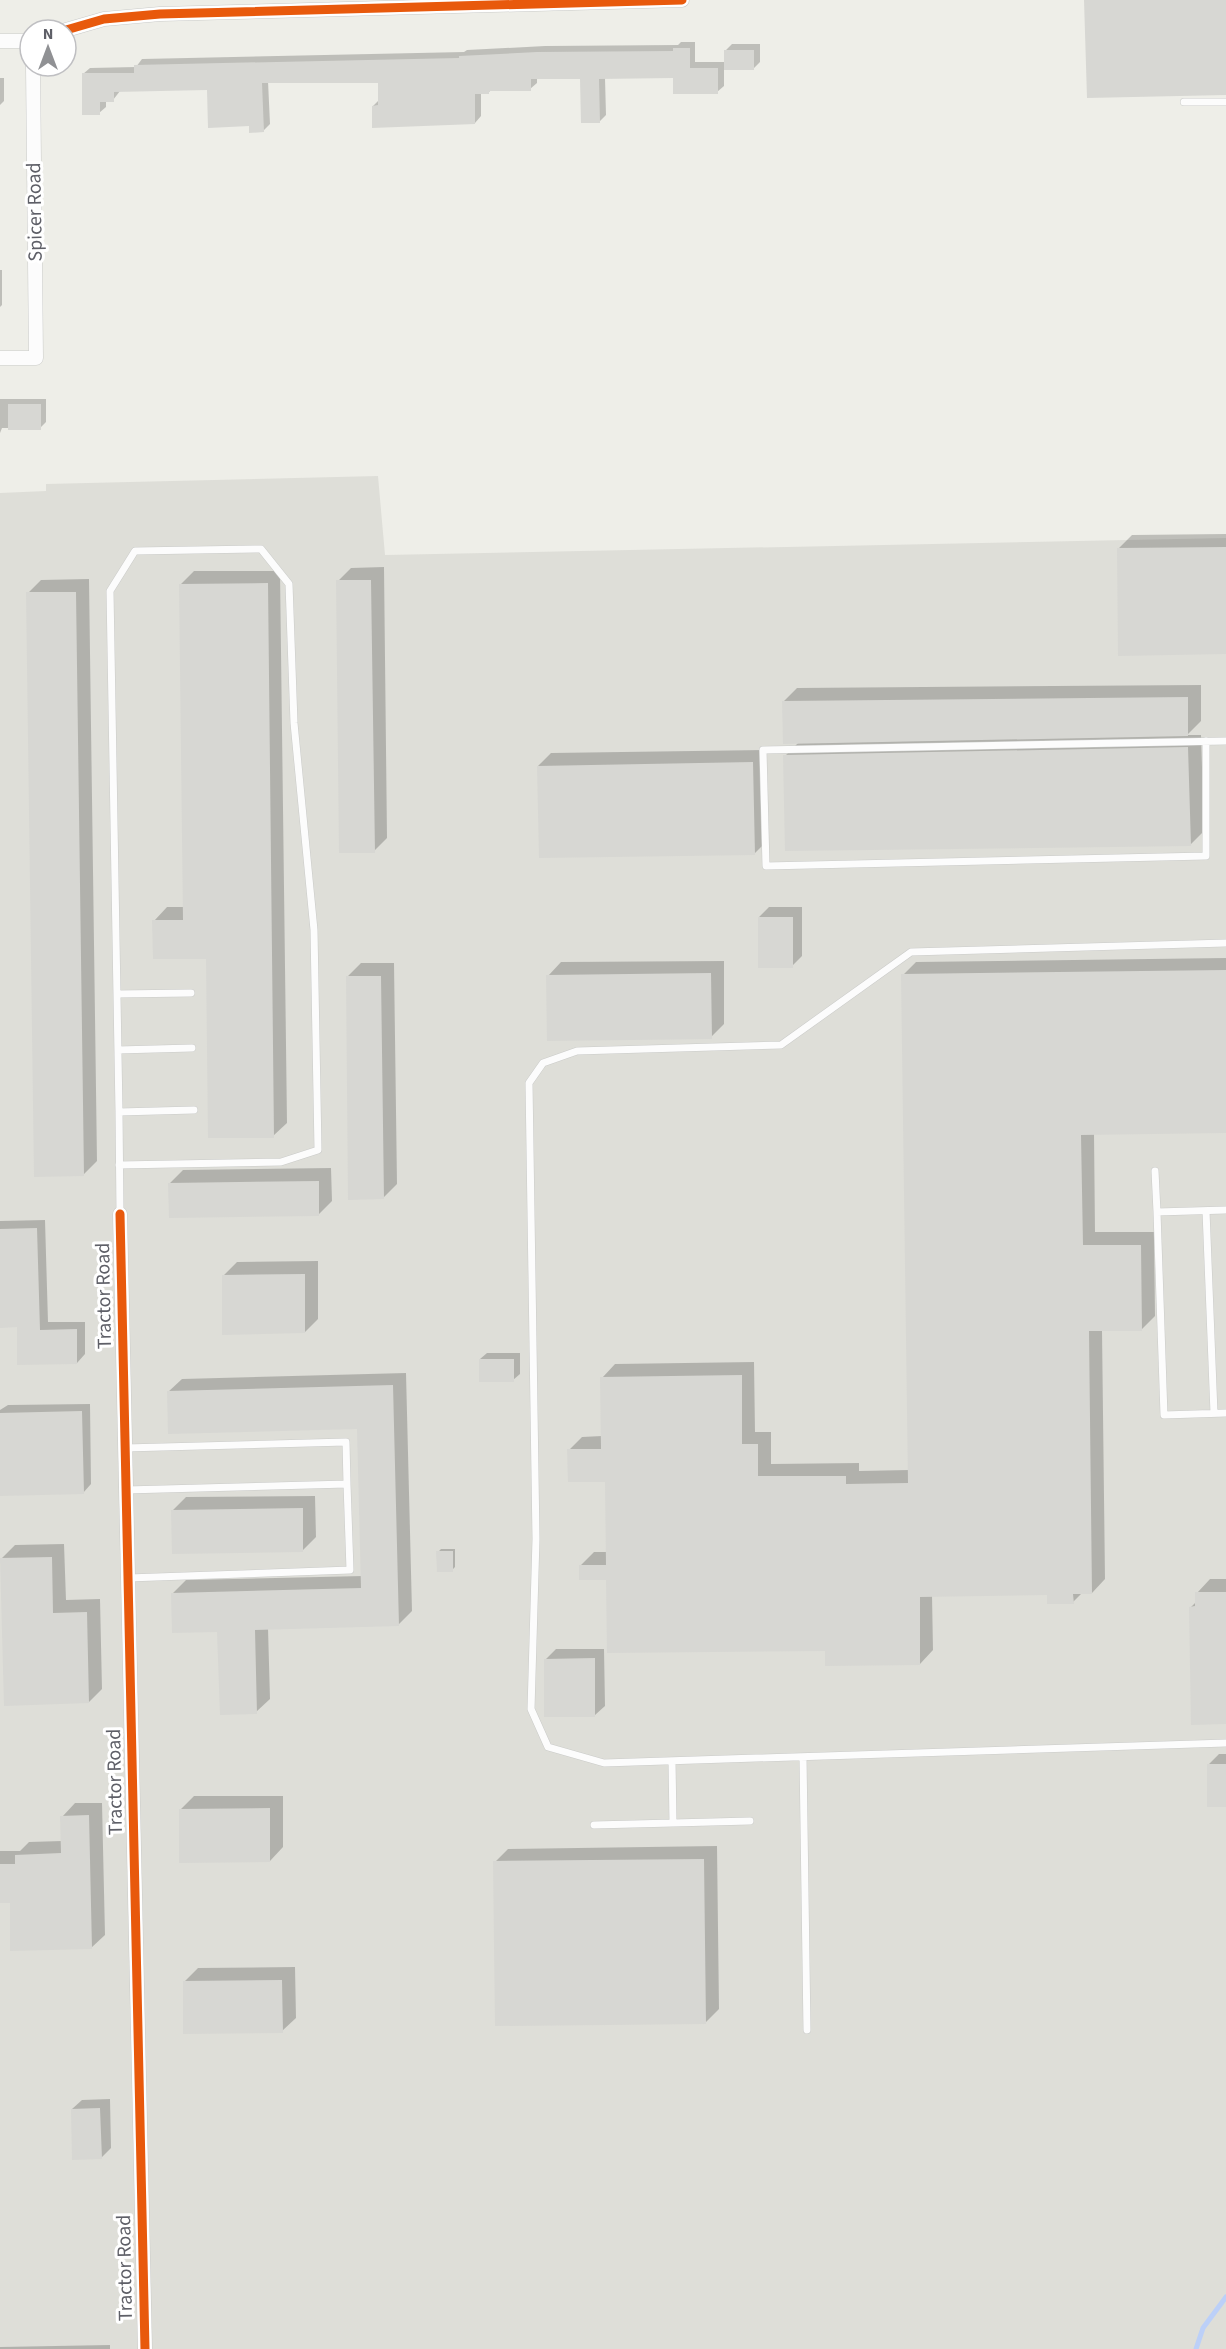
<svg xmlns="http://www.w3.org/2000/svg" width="1226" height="2349" viewBox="0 0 1226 2349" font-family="'Source Sans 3',sans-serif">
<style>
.industrial{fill:#deded8}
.shadow{fill:#0003}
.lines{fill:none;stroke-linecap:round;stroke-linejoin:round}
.stream{stroke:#bcd0f8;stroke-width:5}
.building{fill:#d7d7d3}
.service-casing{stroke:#cacbc9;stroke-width:8}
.minor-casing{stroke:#cacbc9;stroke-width:15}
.service{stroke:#fcfcfc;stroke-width:7}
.minor{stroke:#fcfcfc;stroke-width:14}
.cycleway-casing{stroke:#fff;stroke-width:13}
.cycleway{stroke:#e8590c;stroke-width:9}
.labels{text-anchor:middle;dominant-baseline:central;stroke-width:6;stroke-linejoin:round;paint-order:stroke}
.street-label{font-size:20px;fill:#5e5f67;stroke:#fff}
</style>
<rect width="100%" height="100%" fill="#eeeee8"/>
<path class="industrial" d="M378,476l7,79 841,-17v1811h-1226v-1856l46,-2v-7z"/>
<path class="shadow" d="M681,42h14v20h31v-12l6,-6h28v18l-6,6h-30v18l-7,6 -42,-16 -70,2 1,37 -7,7 -17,-45h-45v6l-7,6h-38l-4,4h-7v23l-6,7 -102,-17 6,-6v-19h-111l2,43 -7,7 -12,-6 -42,-37 -89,3 -7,9 -7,1v6l-7,6 -16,-39 7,-6 46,-1 6,-8 322,-7 3,-2 78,-4 133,-1z
M0,78h4v23l-4,4z
M0,270h2v35l-2,2z
M0,399h46v23l-6,6h-38l-2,5z
M1226,534v119l-108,-104 14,-14z
M384,567l3,271 -13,13 -36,-270 13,-13z
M194,571h86l7,552 -14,13 -66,-179 -53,-36 13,-14h17l-4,-322z
M89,579l8,582 -14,14 -55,-582 13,-13z
M1201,685v36l-14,14h14l3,96 -14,14 -405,-89 14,-14 -16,-40 14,-14z
M765,750l3,90 -13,13 -217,-87 13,-13z
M769,907h33v49l-10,10 -33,-49z
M1226,958v173l-132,2 1,99h59l1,84 -13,13 -40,1 3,249 -13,14h-10l-9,9 -24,-8 -117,1 1,55 -13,14 -93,-15 -220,-70 -26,-14 13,-13h13l-1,-72 -37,-30 13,-13 20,-1v-58l13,-14 139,-2 1,70h16v32l88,-1v8l50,-1 -6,-495 13,-13z
M724,961v63l-13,13 -163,-61 13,-14z
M361,963h33l3,221 -14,14 -36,-221z
M331,1168l1,33 -14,14 -148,-32 13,-13z
M45,1220l3,102h37v32l-8,9 -59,-37h-18v-105z
M318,1261v58l-13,13 -82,-56 14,-14z
M487,1353h33v21l-7,6 -33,-21z
M406,1373l6,238 -13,13 -131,4 2,71 -14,13 -37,-82 -47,-36 14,-14 177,-4 -4,-148 -191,-36 14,-13z
M90,1404l1,80 -8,9 -83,-61v-22l8,-5z
M315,1496l1,41 -13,13 -131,-39 14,-14z
M64,1544l2,56 34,-1 2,90 -13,13 -87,-144 13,-13z
M441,1549h14v18l-3,3 -14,-18z
M1210,1579h16v144l-35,-116 6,-6v-8z
M556,1649h48l1,57 -10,9 -49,-56z
M1219,1754h7v52l-17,-42z
M194,1796h89v51l-13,14 -90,-51z
M75,1803h27l3,132 -14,13 -80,-47h-11v-50h20l9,-9 33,-1v-24z
M717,1846l2,163 -13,13 -211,-160 13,-13z
M295,1967l1,51 -14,13 -98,-49 14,-14z
M110,2099l1,49 -10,10 -29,-49 10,-9z
M110,2345v4h-110v-2z"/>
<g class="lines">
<path class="stream" d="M1196,2349l7,-21 23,-31"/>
</g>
<path class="building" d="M1084,0h142v95l-139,3z
M673,48h17v20h28v26h-45v-16l-74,1 1,44h-19l-1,-44h-49v12h-42v3h-14v30l-103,4v-22l6,-1v-22h-116l2,49 -15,1v-7l-41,2 -1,-38 -93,2v10h-14v13h-18v-42h52v-8l325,-7v-2l78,-4 136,-1z
M724,50h30v20h-30z
M8,404h33v26h-33z
M1226,547v107l-108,2 -1,-108z
M336,580h35l4,273h-36z
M268,583l6,555h-66l-2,-179h-53l-1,-39h31l-4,-336z
M26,592h50l8,584 -50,1z
M1188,697v39l-405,8 -1,-43z
M1188,747l3,99 -406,5 -2,-96z
M753,762l2,93 -216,3 -2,-92z
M758,917h35v51h-35z
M1226,970v163l-145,2 2,110h58l1,86h-53l3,263h-19l1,10h-27v-9l-127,2v68l-95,1v-15l-218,2 -1,-73h-27v-15h27l-1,-83h-37l-1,-33h34l-1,-72 142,-2v69h16v32h88v8l62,-1 -7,-509z
M711,973l1,66 -165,2 -1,-66z
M346,976h35l3,223 -36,1z
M319,1181v35l-150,2 -1,-35z
M37,1228l3,102 37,-1v35l-60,1v-38l-17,1v-99z
M305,1274v59l-83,2v-60z
M479,1359h35v23h-35z
M393,1385l6,241 -144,4 2,84 -37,1 -3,-83 -45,1 -1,-40 190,-5 -4,-159 -189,5 -1,-43z
M82,1411l2,83 -84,2v-83z
M303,1508v44l-131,2 -1,-44z
M436,1551h17v21h-16z
M52,1557l1,56 34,-1 2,91 -85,3 -4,-148z
M1195,1592h31v132l-35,1 -2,-118 6,-1z
M595,1658v59h-51v-58z
M1207,1764h19v43h-19z
M270,1808v54l-91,1v-54z
M89,1815l3,134 -82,2v-48h-10v-39h15v-9l46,-2 -1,-37z
M704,1859l2,165 -211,2 -2,-165z
M282,1980l1,53 -100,1v-53z
M100,2108l2,51 -30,1 -1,-51z"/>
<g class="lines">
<defs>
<path id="service" d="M1184,102h42
M1206,741v115l-440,10 -3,-116 463,-9
M1226,943l-315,9 -130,93 -204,6 -34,12 -14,20 7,456 -5,170 17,38 56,16 622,-20
M117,994l74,-1
M118,1050l74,-2
M119,1112l75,-2
M119,1165l162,-3 37,-12 -4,-220 -20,-207 -5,-139 -28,-35 -126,2 -25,40 9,521 1,102
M1155,1171l2,41 69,-2
M1206,1211l8,202
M1157,1212l7,203 62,-2
M125,1448l221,-6 1,42 -221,6
M128,1578l222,-8 -3,-86
M803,1757l4,273
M673,1823l77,-2
M594,1825l79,-2 -1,-62"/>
<path id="minor" d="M66,30l38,-11 56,-5 522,-14
M0,41h30
M0,358h36l-3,-292
M120,1214l25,1135"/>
</defs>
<use href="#service" class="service-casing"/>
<use href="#minor" class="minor-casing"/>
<use href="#service" class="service"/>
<use href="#minor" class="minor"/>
<defs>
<path id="cycleway" d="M66,30l38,-11 56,-5 522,-14
M120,1214l25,1135"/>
</defs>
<use href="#cycleway" class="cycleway-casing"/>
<use href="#cycleway" class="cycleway"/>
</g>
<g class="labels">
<g class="street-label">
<text transform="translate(35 212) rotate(-91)">Spicer Road</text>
<text transform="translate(104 1296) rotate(-91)">Tractor Road</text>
<text transform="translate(115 1782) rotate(-91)">Tractor Road</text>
<text transform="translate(125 2268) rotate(-91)">Tractor Road</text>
</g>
</g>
<g transform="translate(48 48)"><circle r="28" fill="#ffffff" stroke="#bfbfc2" stroke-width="1.5"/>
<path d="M0-4.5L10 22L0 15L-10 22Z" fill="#909194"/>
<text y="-9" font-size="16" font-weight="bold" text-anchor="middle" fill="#5e5f67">N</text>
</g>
</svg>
